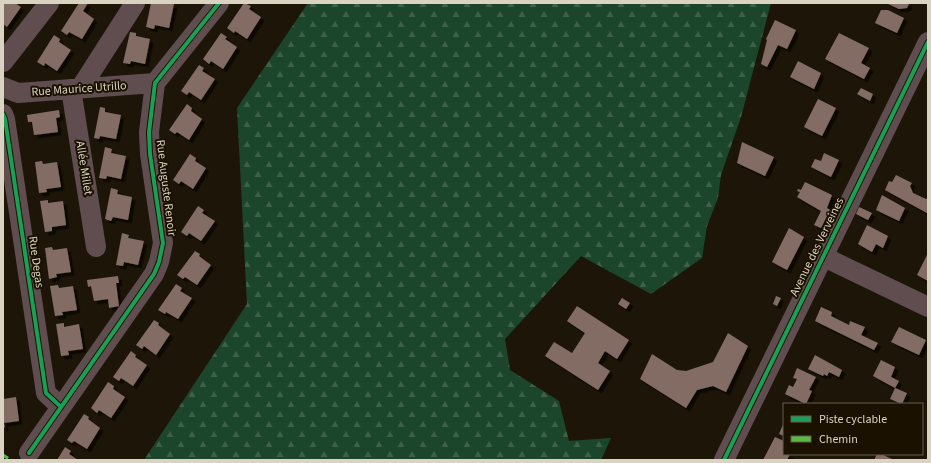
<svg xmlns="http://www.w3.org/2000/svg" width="931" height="463" viewBox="0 0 931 463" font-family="'Source Sans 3',sans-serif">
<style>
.forest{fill:url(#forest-firs)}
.building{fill:#826c64;filter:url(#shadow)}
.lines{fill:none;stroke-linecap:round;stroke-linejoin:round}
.minor{stroke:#5f4d4f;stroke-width:20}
.quiet{stroke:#58b947;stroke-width:3;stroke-dasharray:6 3;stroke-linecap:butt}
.cycleway-casing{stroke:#1a1100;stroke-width:6}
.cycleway{stroke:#1a9f57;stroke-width:4}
.labels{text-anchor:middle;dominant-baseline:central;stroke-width:4;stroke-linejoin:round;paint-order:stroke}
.street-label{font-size:12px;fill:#dad3c2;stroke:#1a1100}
</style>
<defs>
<pattern id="forest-firs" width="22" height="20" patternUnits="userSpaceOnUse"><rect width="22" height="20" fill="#1c462b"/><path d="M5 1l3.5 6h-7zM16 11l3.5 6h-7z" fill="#3c6048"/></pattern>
<filter id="shadow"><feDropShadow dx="3.5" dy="3.5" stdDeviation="0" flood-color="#0009"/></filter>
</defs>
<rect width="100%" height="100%" fill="#1d1608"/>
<path class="forest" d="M308,3h463l-30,114 -20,58 -3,23 -11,28 -5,32 -51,36 -70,-38 -76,83 5,31 49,31 10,40 42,-3 -10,22h-457l103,-156 -10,-196z"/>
<path class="building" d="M3,3h12l6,4 -14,20 -4,-3z
M79,3h9l-5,8 11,8 -12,20 -13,-7 -2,3 -6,-4z
M151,3l23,1 -5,24 -14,-3 -1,4 -8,-2z
M244,3l7,3 -2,3 12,8 -14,22 -12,-8 -1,2 -7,-5z
M886,3h21l2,1 -2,4 -8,1z
M881,10h7l16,8 -7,15 -22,-10z
M775,20l21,10 -9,19 -9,-4 -11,22 -6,-3 6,-24 -1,-1z
M130,32l6,1v3l14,3 -5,25 -14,-3 -1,3 -7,-1z
M221,33l6,4 -2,2 12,8 -14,22 -12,-8 -2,3 -6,-5z
M839,33l30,15 -8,15 9,5 -6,11 -39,-20z
M54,35l6,4 -1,3 12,8 -14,21 -12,-8 -1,3 -7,-4z
M798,61l23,12 -7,16 -24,-12z
M199,65l5,3 -2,3 13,8 -14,21 -12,-8 -2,3 -6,-4z
M861,88l12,6 -3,7 -13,-7z
M818,99l18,9 -14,28 -18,-9z
M187,104l5,4 -1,3 11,8 -13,21 -12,-8 -2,2 -6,-4z
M100,107l5,1v4l16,3 -5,24 -16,-3 -1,3 -5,-1z
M59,110l1,7 -4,1 2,14 -24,3 -2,-13h-4l-1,-7z
M742,142l32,15 -9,19 -28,-13z
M105,147l7,2 -1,4 15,3 -5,23 -14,-3 -1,3 -7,-1z
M824,153l15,7 -8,17 -20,-10 4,-8 6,2z
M190,154l6,4 -1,3 11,7 -13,21 -12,-8 -2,3 -6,-4z
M42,161l1,3 14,-2 4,25 -15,2 1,3 -8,1 -4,-31z
M896,175l16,8 -2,3 3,7 13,6 2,-1 -1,15 -42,-23 4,-9 3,1z
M805,182l27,13 -5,13 3,2 -9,18 -7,-3 7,-14 -24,-14 3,-5 -3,-1 1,-2 3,1z
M111,188l7,2 -1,4 15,3 -4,23 -15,-3 -2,4 -6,-2z
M882,195l23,13 -6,13 -23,-11z
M48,200v3l15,-2 3,24 -14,2v4l-7,1 -5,-31z
M198,206l6,4 -2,3 13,8 -14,20 -12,-8 -2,3 -6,-4z
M859,207l13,6 -4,7 -12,-6z
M867,225l21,11 -5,12 -7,-4 -4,8 -14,-8z
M789,228l15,9 -17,33 -15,-8z
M122,233l7,2 -1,3 16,3 -6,24 -14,-3 -1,4 -7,-1z
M52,247l1,3 14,-2 4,24 -15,2 1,3 -8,2 -4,-31z
M195,251l5,3 -1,2 12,9 -14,20 -12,-8 -2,2 -6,-4z
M927,255l1,1v25l-11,-6z
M118,276l1,7h-3l3,23 -10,2 -1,-9 -14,2 -3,-15 -3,1 -1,-7z
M176,284l6,4 -2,3 12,7 -14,21 -12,-7 -1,2 -7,-4z
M58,285l1,3 14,-2 4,24 -15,2 1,3 -8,1 -5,-30z
M776,296l5,2 -4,8 -4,-2z
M622,298l8,5 -4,6 -8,-5z
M577,306l52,34 -12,19 -12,-8 -7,12 12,8 -12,19 -53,-34 9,-14 18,11 13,-20 -18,-12z
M821,307l11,5 -1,4 18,9 1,-4 15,6 -4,8 17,8 -4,7 -59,-29z
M154,320l5,3 -1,2 12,9 -14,21 -12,-9 -2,3 -6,-4z
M64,323v4l15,-3 4,25 -15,2 1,4 -8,1 -5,-32z
M899,327l27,13 -7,15 -28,-13z
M728,333l20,13 -22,46 -13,-6 -16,4 -11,18 -46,-29 12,-25 25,16 9,1 27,-9z
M131,351l5,4 -1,2 12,8 -14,21 -12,-8 -2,3 -6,-4z
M815,355l27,15 -3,7 -10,-5 -2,4 -3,-2 -1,2 -15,-7z
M881,360l14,7 -4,10 8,4 -4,7 -22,-12z
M797,368l19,9 -7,13 3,1 -6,13 -21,-10 4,-9 4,2 4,-8 -4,-1z
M108,382l6,4 -1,3 12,8 -14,21 -12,-8 -2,3 -6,-5z
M895,388l12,5 -5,11 -12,-5z
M16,397l3,24 -15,2 1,4 -2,1v-29z
M84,414l5,3 -1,2 12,9 -13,21 -13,-8 -2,2 -5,-3z
M784,422v14l-5,-2z
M775,437l9,4v13h6l-3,6h-24z
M65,447l6,4 -2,3 9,6h-21z
M877,454h4l13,6h-20z"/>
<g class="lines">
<path class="minor" d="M3,62l46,-59
M3,87l15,6 137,-10
M71,89l25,158
M80,89l55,-86
M3,114l2,5 41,274 15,14
M824,257l104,50
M29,453l125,-179 5,-12 4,-19 -13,-89 -1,-22 6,-49 64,-80
M724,460l204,-418"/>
<path class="quiet" d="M3,455l8,5"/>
<defs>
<path id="cycleway" d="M3,114l2,5 41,274 15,14
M29,453l125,-179 5,-12 4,-19 -13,-89 -1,-22 6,-49 64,-80
M724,460l204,-418"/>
</defs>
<use href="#cycleway" class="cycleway-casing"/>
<use href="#cycleway" class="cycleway"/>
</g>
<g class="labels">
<g class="street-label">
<text transform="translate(79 89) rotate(-4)">Rue Maurice Utrillo</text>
<text transform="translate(84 168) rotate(81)">Allée Millet</text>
<text transform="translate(166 188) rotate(83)">Rue Auguste Renoir</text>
<text transform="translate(817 247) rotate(-64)">Avenue des Verveines</text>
<text transform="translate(36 262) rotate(82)">Rue Degas</text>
</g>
</g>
<rect width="931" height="463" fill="none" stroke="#dad3c2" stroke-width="8"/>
<rect x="783" y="403" width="140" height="52" fill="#1a1100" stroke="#675f4e"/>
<rect x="791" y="416" width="20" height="6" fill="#1a9f57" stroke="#675f4e"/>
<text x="819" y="423" font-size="12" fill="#dad3c2">Piste cyclable</text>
<rect x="791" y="436" width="20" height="6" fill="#58b947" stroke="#675f4e"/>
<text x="819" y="443" font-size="12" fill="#dad3c2">Chemin</text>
</svg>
